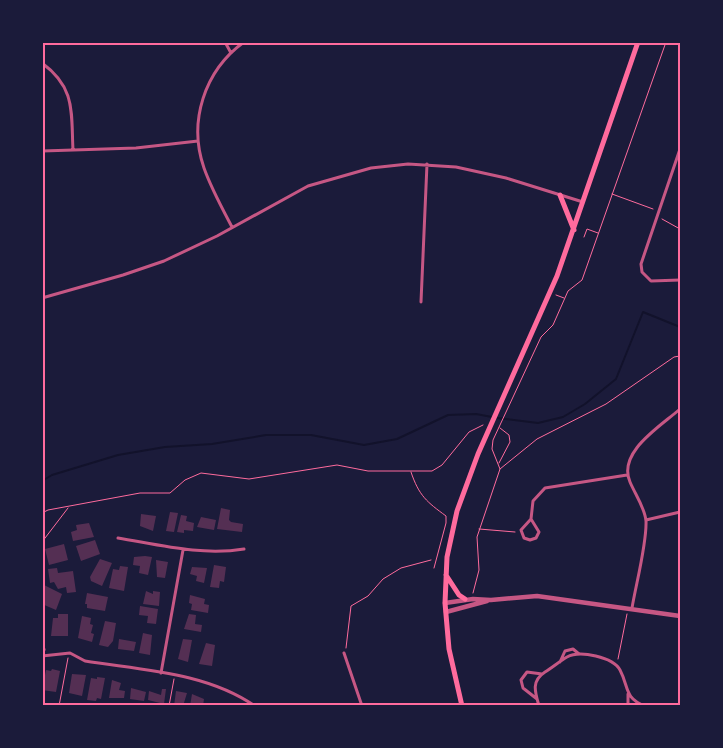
<svg xmlns="http://www.w3.org/2000/svg" width="723" height="748" viewBox="0 0 723 748" font-family="'Exo 2',sans-serif">
<style>
.lines{fill:none;stroke-linecap:round;stroke-linejoin:round}
.stream{stroke:#12122b;stroke-width:2}
.building{fill:#542f53}
.path{stroke:#ff6b9d;stroke-width:1}
.minor{stroke:#c65784;stroke-width:3}
.tertiary{stroke:#c65784;stroke-width:4.5}
.secondary{stroke:#ff6b9d;stroke-width:5}
.neatline{fill:none;stroke:#ff6b9d;stroke-width:2}
</style>
<rect width="100%" height="100%" fill="#1b1b3a"/>
<g class="lines">
<path class="stream" d="M497,418l41,5 25,-6 22,-13 31,-25 27,-67 37,15
M42,481l10,-6 66,-20 47,-8 47,-3 54,-9h45l53,10 33,-6 51,-24 28,-1 16,3"/>
</g>
<path class="building" d="M221,508l9,2 -1,10 2,2 12,2 -1,8 -25,-3z
M170,512l8,1 -4,19 -8,-1z
M141,514l15,2 -3,15 -13,-5z
M181,515l6,1 -1,5 8,2 -1,8 -9,-1v3l-7,-1z
M201,517l15,3 -2,10 -17,-3z
M89,523l5,14 -21,4 -2,-9 6,-2 -1,-5z
M95,540l5,14 -19,7 -5,-15z
M64,544l4,16 -19,5 -4,-16z
M145,556l7,1 -4,18 -9,-2 1,-7 -7,-1 1,-8z
M100,559l12,4 -10,23 -11,-5 -1,-4z
M156,560l12,2 -3,16 -8,-1z
M214,565l12,2 -2,15 -4,-1 -1,7 -9,-1z
M120,566l8,1 -4,24 -15,-3 4,-19 6,1z
M192,567l15,1 -3,15 -8,-2 1,-5 -7,-2z
M57,568l1,5 15,-2 3,21 -9,1 -1,-6 -8,2 -4,-7 -4,1 -2,-14z
M44,585l18,9 -6,16 -14,-6z
M146,591l7,3v-3l7,1 -1,14 -16,-2z
M87,593l21,4 -3,14 -18,-3v-4h-2z
M190,595l15,4 -1,5 5,1 -1,8 -17,-3 1,-6 -3,-1z
M140,606l18,3 -2,15 -9,-1 1,-7 -9,-1z
M58,614h10v22h-17l2,-18h5z
M189,614l7,1 -1,9 7,1 -1,7 -17,-3z
M82,616l9,2 -1,6 3,1 -2,8 3,1 -2,8 -14,-4z
M105,621l11,2 -3,18 -5,6 -9,-2z
M143,633l9,2 -2,20 -11,-2z
M119,639l17,3 -2,9 -16,-2z
M183,639l9,1 -4,22 -10,-3z
M206,643l9,2 -3,21 -13,-2z
M52,669l8,2 -4,21 -14,-2 4,-20 5,1z
M72,674l14,1 -4,21 -13,-3z
M97,677l8,1 -4,21 -4,-1 -1,3 -9,-1 4,-22 6,1z
M112,680l9,3 -2,7 6,1 -1,7h-15z
M131,688l15,4 -2,9 -14,-2z
M162,689h4l-2,15 -16,-4 1,-9 12,4z
M176,691l11,2 -4,13h-9z
M192,694l12,5 -1,7h-13z"/>
<g class="lines">
<path class="path" d="M612,194l41,15
M662,219l18,10
M584,237l3,-8 11,4
M556,295l8,3
M499,463l11,-21 -1,-7 -9,-7
M500,469l37,-30 69,-35 68,-47 6,-1
M411,472c8,24 16,30 35,44v7l-12,45
M42,513l6,-3 92,-17h30l15,-13 16,-7 48,6 88,-14 31,6h64l10,-6 27,-33 14,-7
M479,529l36,3
M42,542l26,-34
M473,593l6,-23 -2,-33 23,-68 -8,-20 1,-9 48,-103 12,-12 15,-34 14,-11 84,-238
M42,635l3,15
M346,648l5,-42 17,-10 15,-17 18,-11 30,-8
M618,659l9,-45
M59,706l9,-48
M169,706l5,-27"/>
<path class="minor" d="M225,42l6,11
M42,63c34,25 29,49 31,87
M680,149l-39,115 1,8 9,9 29,-1
M42,151l94,-3 62,-7
M232,227c-10,-19 -21,-39 -28,-59 -16,-46 0,-97 40,-126
M42,298l81,-23 41,-14 53,-25 91,-50 63,-18 37,-4 48,3 50,11 77,24
M421,302l6,-138
M531,519l8,13 -3,6 -6,2 -6,-2 -3,-8 10,-11 2,-18 12,-13 82,-13
M646,520l34,-8
M118,538c42,7 84,18 126,11
M632,608c4,-24 15,-65 14,-87 -1,-13 -11,-27 -16,-39 -13,-30 31,-56 50,-73
M344,653l18,53
M42,656l28,-3 15,8c56,9 121,11 170,45
M560,662l5,-11 8,-2 6,5
M161,673l22,-123
M628,694v12
M537,699l-14,-11 -2,-8 6,-8 15,2
M539,706c-4,-14 -8,-25 6,-34 8,-5 15,-11 22,-15 13,-7 46,0 53,13 9,17 4,28 25,36"/>
<path class="tertiary" d="M445,603l28,-4 18,1 46,-4 143,20
M446,612l41,-11"/>
<path class="secondary" d="M560,195l14,35
M446,575l13,20 6,4
M462,706l-13,-57 -4,-46 2,-46 10,-46 21,-57 79,-178 81,-234"/>
</g>
<rect width="723" height="748" fill="none" stroke="#1b1b3a" stroke-width="88"/>
<rect x="44" y="44" width="635" height="660" class="neatline"/>
</svg>
